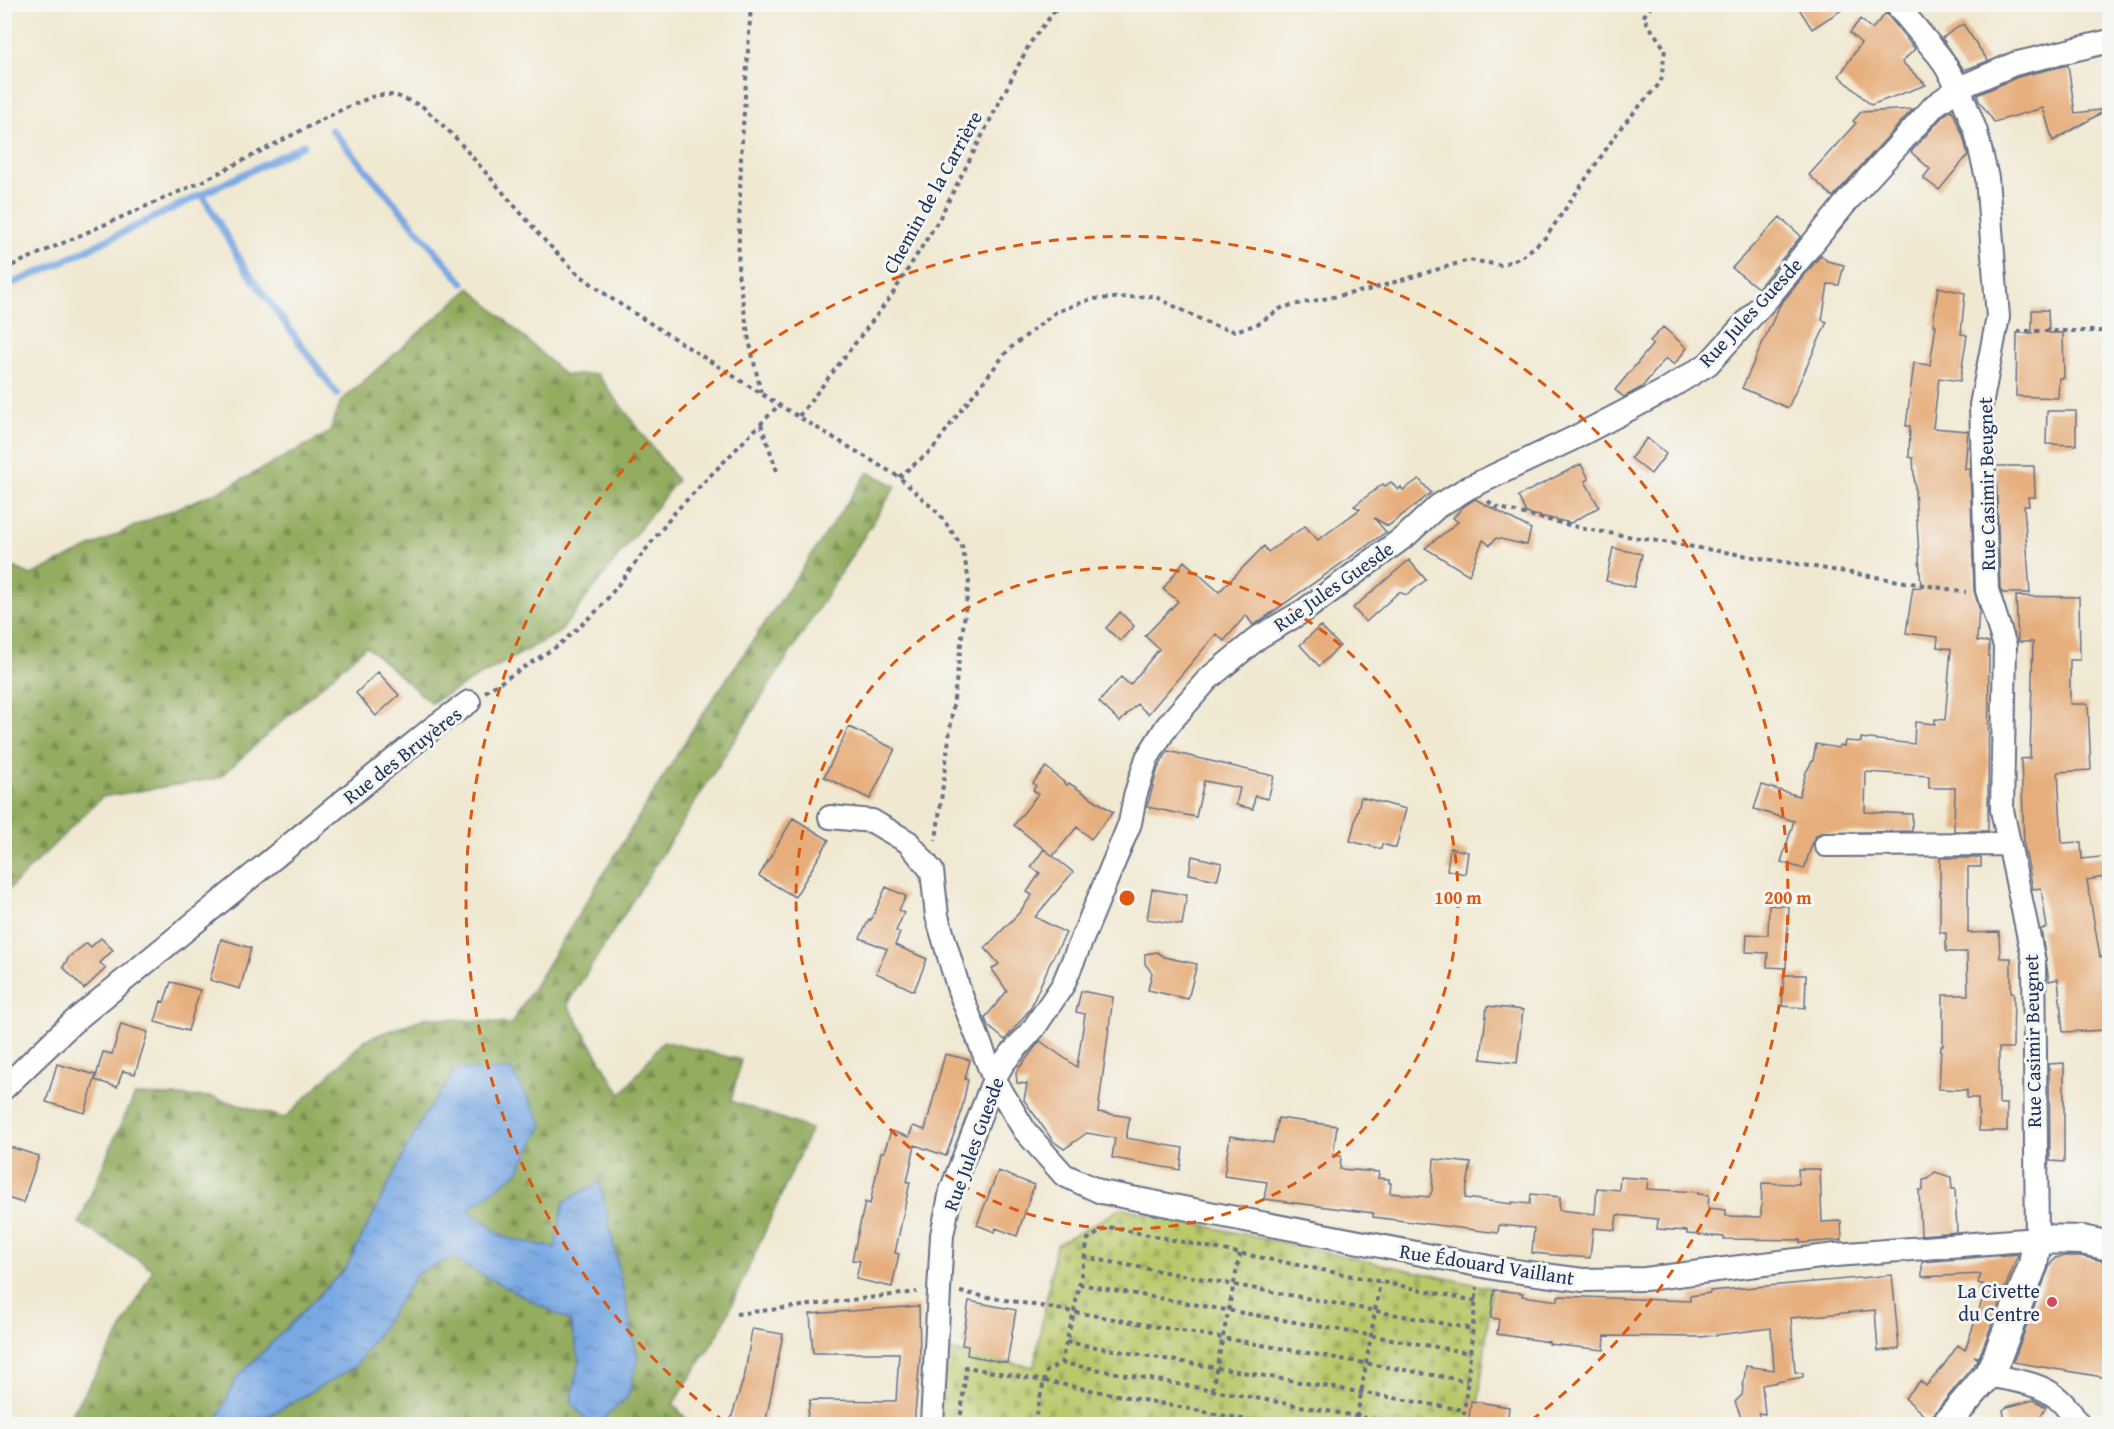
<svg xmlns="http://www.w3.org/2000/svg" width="2114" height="1429" viewBox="0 0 2114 1429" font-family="'Gentium Book Plus',serif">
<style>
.forest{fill:url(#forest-firs);stroke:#576e5e;stroke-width:1.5}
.cemetery{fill:url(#cemetery-stones);stroke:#6a7c64;stroke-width:1.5}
.water{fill:url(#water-ripples);stroke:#4a6ca0;stroke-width:1.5}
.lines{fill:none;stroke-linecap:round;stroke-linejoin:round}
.stream{stroke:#79a8e3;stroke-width:7}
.building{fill:#e6ae7c}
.minor-casing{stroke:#667086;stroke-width:26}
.tertiary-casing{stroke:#667086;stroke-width:32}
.path{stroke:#667086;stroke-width:4;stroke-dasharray:4.5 4.5;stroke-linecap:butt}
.minor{stroke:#fff;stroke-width:22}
.tertiary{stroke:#fff;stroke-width:28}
.ring{fill:none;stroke:#de5710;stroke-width:3;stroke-dasharray:10 8}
.poi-dot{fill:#d1495b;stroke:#f6f6f2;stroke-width:2}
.labels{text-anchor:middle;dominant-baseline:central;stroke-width:6;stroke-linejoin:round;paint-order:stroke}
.street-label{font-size:20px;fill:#1b2f5e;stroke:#f6f6f2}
.poi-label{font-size:20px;fill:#1b2f5e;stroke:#f6f6f2;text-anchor:end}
.centre{fill:#de5710;stroke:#f6f6f2;stroke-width:3}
.ring-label{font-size:18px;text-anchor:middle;font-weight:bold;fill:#de5710;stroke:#f6f6f2;stroke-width:6;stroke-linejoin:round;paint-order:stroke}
</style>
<defs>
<pattern id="forest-firs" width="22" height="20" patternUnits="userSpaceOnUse" patternTransform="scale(1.5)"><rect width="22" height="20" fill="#93ac5e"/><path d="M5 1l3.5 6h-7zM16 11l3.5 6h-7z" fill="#778c51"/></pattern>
<pattern id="cemetery-stones" width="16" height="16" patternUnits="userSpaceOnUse" patternTransform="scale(1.5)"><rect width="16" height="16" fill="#bac86a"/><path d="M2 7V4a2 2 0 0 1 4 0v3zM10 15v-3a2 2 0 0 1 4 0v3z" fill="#9fac5e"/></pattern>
<pattern id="water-ripples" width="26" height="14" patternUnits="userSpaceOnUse" patternTransform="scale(1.5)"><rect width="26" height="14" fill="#79a8e3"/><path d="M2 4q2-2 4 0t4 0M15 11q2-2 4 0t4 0" fill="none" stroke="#6289bb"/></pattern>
</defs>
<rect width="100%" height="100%" fill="#f6f6f2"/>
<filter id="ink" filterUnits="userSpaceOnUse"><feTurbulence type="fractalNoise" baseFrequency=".0167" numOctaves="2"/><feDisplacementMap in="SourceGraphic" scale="12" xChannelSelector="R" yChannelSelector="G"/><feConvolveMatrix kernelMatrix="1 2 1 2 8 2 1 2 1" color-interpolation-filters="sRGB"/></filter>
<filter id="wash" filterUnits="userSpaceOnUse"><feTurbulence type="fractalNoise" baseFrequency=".008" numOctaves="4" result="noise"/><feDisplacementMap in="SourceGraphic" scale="24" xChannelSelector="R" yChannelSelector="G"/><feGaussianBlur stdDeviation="1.35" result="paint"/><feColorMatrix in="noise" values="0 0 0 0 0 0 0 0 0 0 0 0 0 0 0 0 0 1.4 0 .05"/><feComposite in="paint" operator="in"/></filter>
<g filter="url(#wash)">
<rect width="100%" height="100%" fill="#f0e8d1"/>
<path class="forest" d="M470,288l95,87 32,-1 80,106 -117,152 -129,71 -65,-57 -147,132 -117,19 -97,96v-330l26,12 106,-50 87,-36 105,-56 12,-32z
M868,472l28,14 -329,518 54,91 42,-54 78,19 -10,41 80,28 -92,204 -46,71 18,20h-93l30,-28 -28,-213 -36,19 -8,46 -50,-10 -39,-28 51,-38 -95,-55 -77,151 -110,111 -20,44 54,-8 86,-49 62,-93 33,-15 119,63 9,40 -8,42 20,21h-525l51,-86 36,-69 -74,-46 36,-86 20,-42 77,2 73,21 80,-78 62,-23 84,7 185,-300z"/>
<path class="cemetery" d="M1122,1208l370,80 -16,136h-538l9,-74 87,17 22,-122z"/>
<path class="water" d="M457,1070h54l32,54 -25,48 -50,38 38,28 49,10 9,-46 36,-20 38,177 -10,37 -30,28h-7l-20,-21 8,-42 -9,-40 -119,-63 -33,15 -62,93 -86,49 -54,8 20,-44 110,-111 77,-151z"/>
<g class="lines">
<path class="stream" d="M332,130l131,153
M202,194l42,73 93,127
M4,287l43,-18 257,-124"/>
</g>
<g id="blocks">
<path class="building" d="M1796,4h55l-39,25z
M1886,13l29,36 -13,13 24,23 -55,20 -32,-29 22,-33 -11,-10 10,-14 12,10z
M1963,24l25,37 -24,9 -22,-32z
M2068,65l7,48 33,-4 -55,32 -10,-33 -49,14 -15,-21 -2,-6 41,-18z
M1913,109l-80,88 -24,-22 47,-52 -3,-2 8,-9z
M1952,110l11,26 5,19 -29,35 -16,-12 7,-9 -19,-17 33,-37z
M1780,217l21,19 -43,52 -26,-20z
M1821,255l6,6 17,4 -5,20 -11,-1 -6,36 5,2 -39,86 -46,-20 38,-83z
M1938,287l27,6 -4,41 6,1 -7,46 -21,-3 -6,50 35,3 -3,38 5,-1 4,122 5,18 -2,33 12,1 -1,189h-34l1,-43h-26v-12l-63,-4 -1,40 47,2v17l-92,2 -6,5 -10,31 -23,-7 13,-41 -40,-12 8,-24 37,11 7,-24 7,-12 3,-16 22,4 1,-3 5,1 1,-5 16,1v-4l53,6 1,-22 20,2v-5l10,1 6,-71 -14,-2 1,-10 -32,-4 7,-46 8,1 -8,-130 -4,-1 1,-31h-4l8,-63 16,2 6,-40h-3z
M2032,310h16l1,23h14l1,45h-5l-1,20 -42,-2 1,-63h15z
M1663,327l24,21 -13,17 -8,-7 -24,29 -18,10 -9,-7 38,-46 -3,-3z
M2047,411h29v34l-30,-1z
M1647,438l19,16 -15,20 -20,-16z
M1581,464l8,15 -4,2 14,26 -28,16 -45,-10 -8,-17z
M1996,466h38l1,31h-7l1,9h-5l6,87h-28l-2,-5z
M1419,479l12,14 -43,33 -14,-8 12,14 -129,91 -4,2 -7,-10 -22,26 -8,-7 -68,80 -11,-10 -17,18 -21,-20 22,-25 9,8 29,-36 -14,-13 33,-35 -15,-12 21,-28 35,31 45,-46 4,6 37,-26 13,14 42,-31 -6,-3 29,-22 2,2 6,-4 7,8 3,-3 2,3z
M1475,499l56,30 -4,16 -31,-7 -6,7 -7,-5 -14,35 -44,-27 33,-26 -5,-4 11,-12z
M1613,548l29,6 -8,33 -28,-6z
M1409,560l17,20 -19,15 -8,-3 -33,30 -13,-14z
M2016,596l63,1 1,63h-10v44h18l3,66 -33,2 4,71 19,-1 1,17 27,-3v20l-22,4 13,77 9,-1v74l-46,2 -5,-53 -9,2 -8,-52 6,-1 -6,-40 -8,1 -9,-44 -3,-86 9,-1 3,-116h-15z
M1120,612l14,14 -14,15 -14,-13z
M1320,626l20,20 -21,20 -19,-21z
M378,672l21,23 -23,21 -20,-23z
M849,727l46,22 -25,50 -46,-22z
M1168,751l106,25 -6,23 -13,-3 -2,13 -17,-4 4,-17 -36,-7 -8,36 -49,-10 11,-39z
M1046,767l21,18 2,-2 44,29 -22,27 -14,-12 -24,29 -39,-31 24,-31 -5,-4 3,-4 -3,-3z
M1361,797l45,12 -10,39 -14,-4 -1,5 -31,-8z
M793,818l36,22 -34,57 -36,-21z
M1450,848l18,4 -3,22 -18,-4z
M1044,849l29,23 -38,45 31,16 -15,28 -21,48 -25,31 -17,-14 -3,-8 22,-27 -15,-22 7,-5 -14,-16 34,-35 13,-18 -5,-3 13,-19 -9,-6z
M1192,856l30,7 -5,17 -28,-6z
M1940,858h41v9h-13v66l31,-1 1,26h11v35h3l-1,55h-14v56h8v27h-28l-1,-33h-11v-8l-28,-1 2,-43h2v-51h25l-1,-43h-21v-19h-6z
M886,887l20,9 -7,14 5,3 -8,18 4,2 -5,12 32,14 -13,32 -38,-18 11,-24 -27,-11 9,-19 2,1z
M1152,889l35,6 -5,30 -35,-6z
M1769,905l20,1 -3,62 -19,-1 1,-14 -22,-1 1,-18 21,1z
M101,938l12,12 -13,13 6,5 -22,21 -21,-22 6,-10 18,-14 4,4z
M221,939l30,9 -11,41 -30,-9z
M1157,952l7,5 33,7 -9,35 -40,-9 4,-17 -7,-9v-10z
M1784,975h22l-1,33 -23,-2z
M171,982l29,8 -12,41 -33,-9 6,-21 3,1z
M1081,991l32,6 -15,115 32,5 -4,21 57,10 -3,22 -68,-12 3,-20 -28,-5 -23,16 -11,-8 -29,-41 3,-16 -10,-1 -1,-11 24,-31 37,26 8,-53 -9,-2z
M1487,1006l36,4 -6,53 -36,-4z
M121,1024l27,8 -13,42 -12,-3 -6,16 -22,-7 8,-28 9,2z
M945,1054l25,6 -5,19 3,1 -8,37 -14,39 -31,-11 -8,37h3l-15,71 4,1 -7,33 -36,-8 4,-18 -8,-1 13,-58 5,2 11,-52h3l7,-21 18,6 4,-11 12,4z
M2064,1063v99l-14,-1 -1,-97z
M57,1064l39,11 -11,38 -39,-11z
M1278,1118l59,8 -4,30h8l-1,13 39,3 -1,6 11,1v4h2l-1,10 39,4 3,-6 2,-32 37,4 -6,35 47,6v-2l18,2 1,-10 29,3 -1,13 36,4 2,-26 22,2 1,-13 28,2 -1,10 51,3v2l11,1 -1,13 18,2v6l35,1 1,-34 37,1 -1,-15h22l2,53 19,-1 1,19 -42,3v-3l-76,-1v-2l-37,-3v-3l-30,-2 1,-10 -41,-4 -2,15 -22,-2 -3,30 -36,-3 -22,-2 2,-25 -35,-3 -1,8 -125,-16v-4l-109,-14 3,-17 -43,-6 6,-40 43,7z
M4,1145l35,11 -16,47 -19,-6z
M998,1171l36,14 -17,51 -21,-8 -1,4 -18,-7z
M1935,1172l16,5 1,12h3l2,43 -36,3 -2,-45h4v-10l5,-1z
M2018,1254l-36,96 -3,7 -5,-1 4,3 -1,2 -48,59 -24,-22 15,-17 6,5 15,-17 17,-24 7,5 22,-64 -9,-3 3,-9 -59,3v-15z
M2064,1256h16l29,6v116l-96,-16 37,-97 5,-7z
M1892,1275l7,74 -21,2 -3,-41 -84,8 4,54 8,1v4l-41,8 3,29 -6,-1 -2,12h-13l-9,-23 7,-7 4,-29 28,4 -3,-42 -70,9 -96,-1 -1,14 -55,-6v-2l-52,-8 2,-15 -8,-1 3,-28 29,3 -1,3 36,5v-5l132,5v-5l20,-3v-2z
M969,1301l47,9 -9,53 -40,-8 1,-9 -6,-1z
M919,1306l1,52 -6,67h-108l4,-25 86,1 3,-48h-86l-3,-39z
M752,1329l31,5 -18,91h-36l16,-51z
M2034,1400l12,7 -11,18h-29l-3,-15 4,-3z
M1471,1401l38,6 -2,18h-39z"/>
</g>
</g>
<g filter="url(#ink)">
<use href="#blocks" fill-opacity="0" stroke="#667086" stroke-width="1.5"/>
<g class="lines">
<defs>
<path id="minor" d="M830,817l42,4 36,21 24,29 5,45 22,74 35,89 31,52 39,44 37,17 398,77 84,11 62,-1 191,-24 201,-16 -3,-277 -32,-152 3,-164 -18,-56 -6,-185 17,-88 -11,-139 -11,-46 -17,-44 -19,-31 -44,-53
M1826,845l183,-1
M4,1088l68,-65 362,-296 35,-25
M1988,1375c42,9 67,8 90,49
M932,1424l10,-189 9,-44 43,-112 10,-17 30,-34 29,-43 67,-162 5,-27 12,-38 20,-32 41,-47 51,-42 46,-27 102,-75 31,-29 30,-18 104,-49 92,-48 44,-27 60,-66 81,-99 86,-94 24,-17 55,-24 96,-23"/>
<path id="tertiary" d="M1946,1424l42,-49 9,-18 36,-92 4,-26 45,1 28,6"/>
</defs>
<use href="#minor" class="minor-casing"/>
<use href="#tertiary" class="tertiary-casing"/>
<path class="path" d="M751,4l-10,153 -3,116 11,67 12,53
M4,269l197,-87 138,-71 37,-16h19l27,11 32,30 92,106 31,31 35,26 167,106 120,72 40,37 23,32 7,35 -33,259
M2017,331h93
M799,416l91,-118 48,-77 92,-178 30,-39
M761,424l17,50
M899,477l33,-27 24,-33 52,-67 48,-38 35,-13 63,-3 58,29 22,6 22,-6 27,-18 85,-17 101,-30 32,5 21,-8 24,-20 76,-111 39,-44 4,-33 -22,-32 10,-13
M1488,501l8,6 89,22 381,63
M485,692l74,-47 41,-37 76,-97 103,-106
M1084,1257l389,72
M1079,1284l391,69
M960,1292l507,89
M736,1314l181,-22
M1066,1342l398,68
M1061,1363l339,61
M1212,1390l28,-136
M1357,1417l23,-135
M960,1424l6,-57 78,14 3,-10 14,-8 13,-51 14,-73 21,-12 367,74
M1034,1424l10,-43 224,43
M1463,1424l14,-137"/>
<use href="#minor" class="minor"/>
<use href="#tertiary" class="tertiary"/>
</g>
</g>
<g class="ring">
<circle cx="1127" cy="898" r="331"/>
<path d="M725 1422A661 661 0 1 1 1529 1422"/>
</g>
<circle class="poi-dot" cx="2052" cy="1302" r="6"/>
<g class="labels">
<g class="street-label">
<text transform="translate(932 192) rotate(-61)">Chemin de la Carrière</text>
<text transform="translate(1750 312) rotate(-47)">Rue Jules Guesde</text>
<text transform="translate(1986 484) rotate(-91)">Rue Casimir Beugnet</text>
<text transform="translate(1333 586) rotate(-35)">Rue Jules Guesde</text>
<text transform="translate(402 755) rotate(-38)">Rue des Bruyères</text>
<text transform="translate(2032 1041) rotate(-91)">Rue Casimir Beugnet</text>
<text transform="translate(973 1144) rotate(-70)">Rue Jules Guesde</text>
<text transform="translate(1487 1264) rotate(9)">Rue Édouard Vaillant</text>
</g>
<g class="poi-label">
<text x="2040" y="1290">La Civette<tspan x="2040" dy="23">du Centre</tspan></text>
</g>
</g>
<circle cx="1127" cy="898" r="9" class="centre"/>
<g class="ring-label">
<text x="1458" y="904">100 m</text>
<text x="1788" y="904">200 m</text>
</g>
<rect width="2114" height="1429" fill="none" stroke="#f6f6f2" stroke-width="24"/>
</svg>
